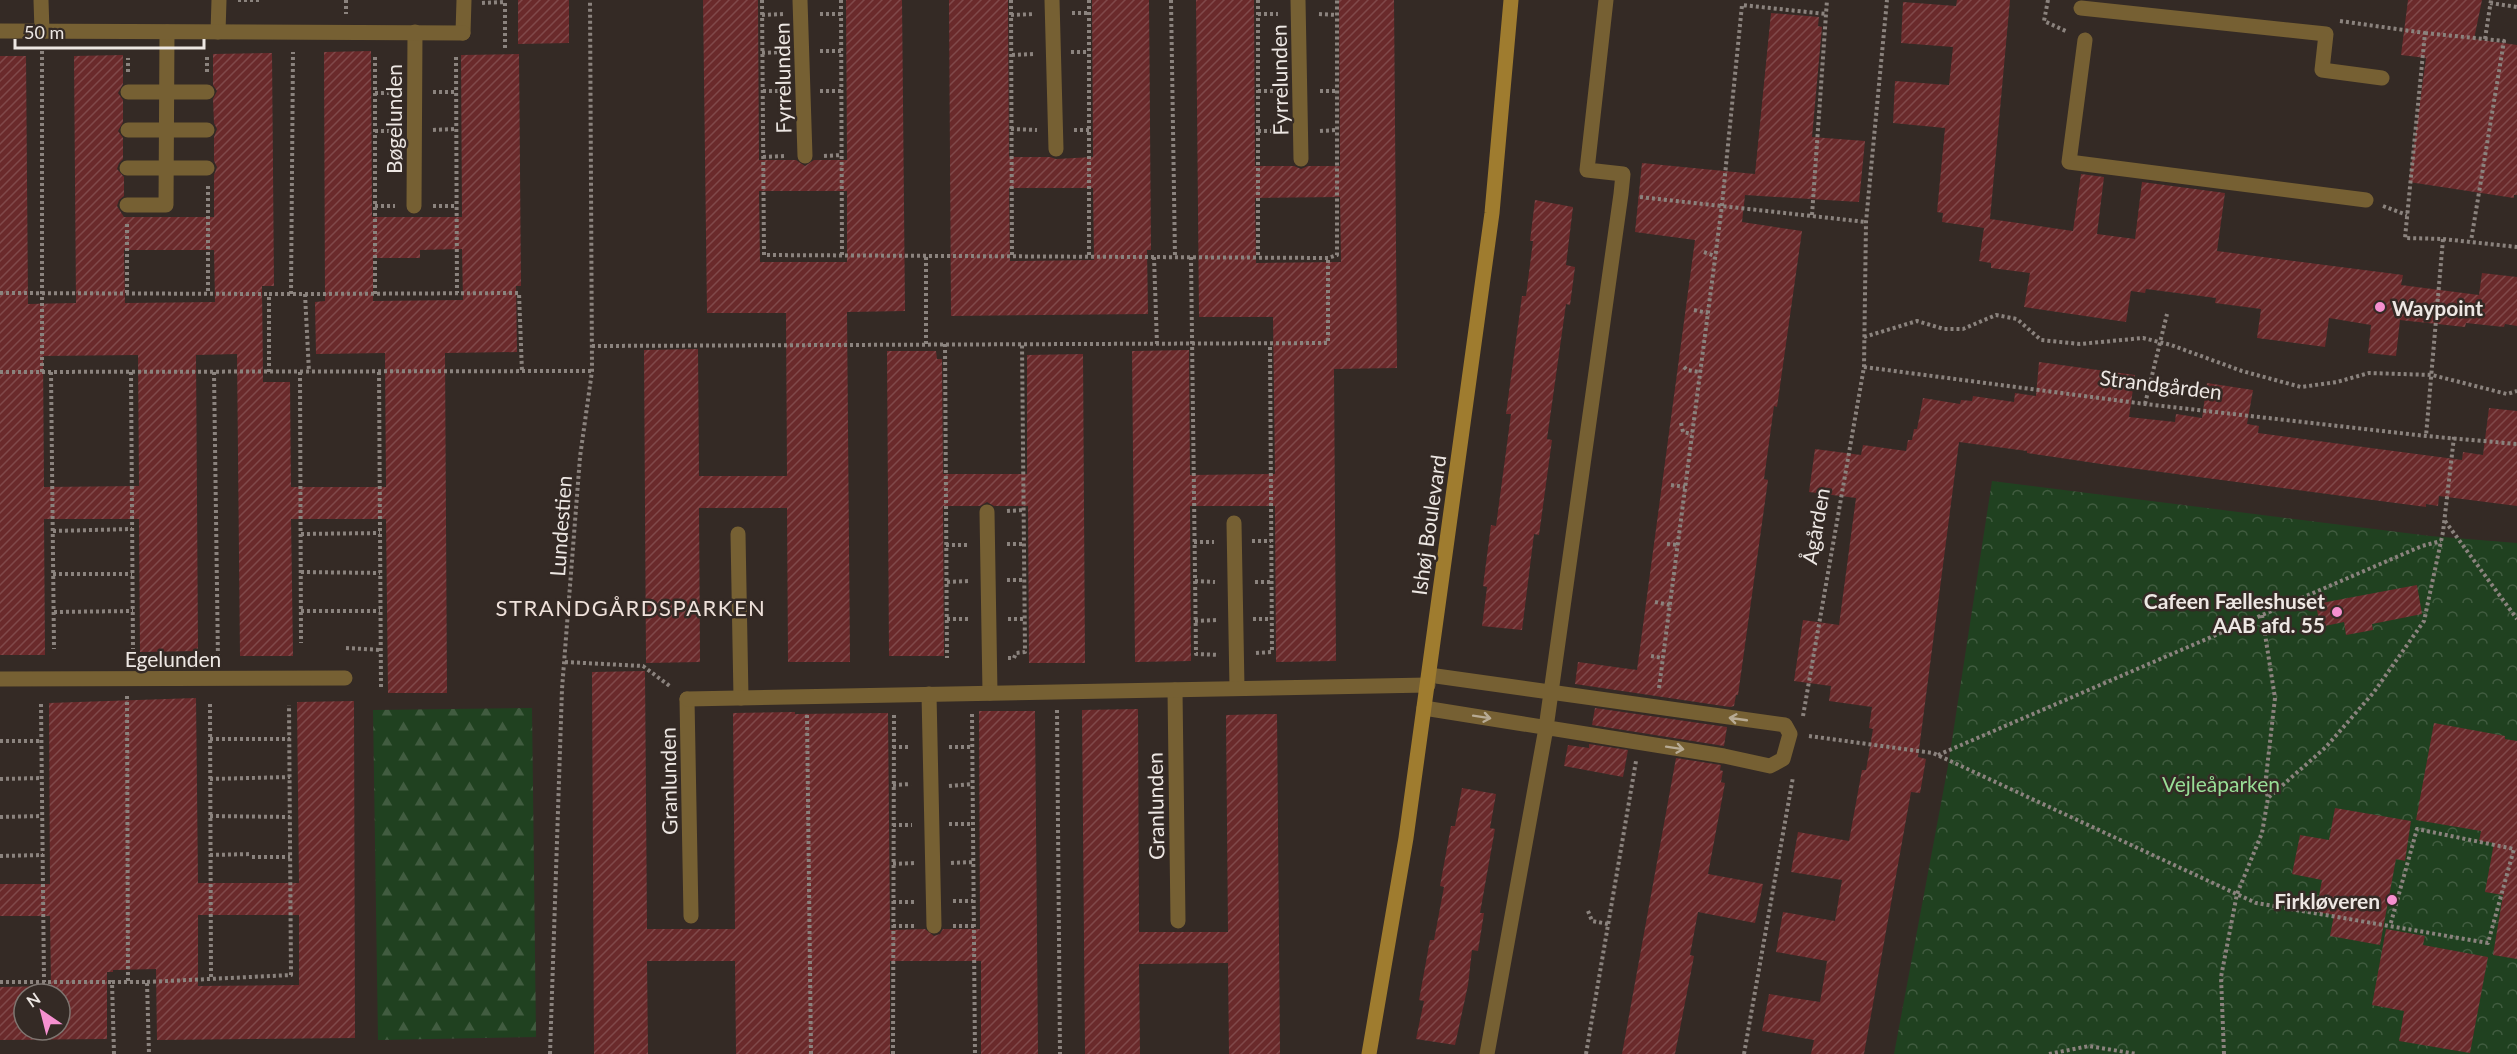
<svg xmlns="http://www.w3.org/2000/svg" width="2517" height="1054" viewBox="0 0 2517 1054" font-family="Lato,sans-serif">
<style>
.forest{fill:url(#forest-firs)}
.park{fill:url(#park-crowns)}
.building{fill:url(#building-hatch);fill-rule:evenodd}
.lines{fill:none;stroke-linecap:round;stroke-linejoin:round}
.path{stroke:#8b837e;stroke-width:4;stroke-dasharray:3 3;stroke-linecap:butt}
.lane{stroke:#766033;stroke-width:15}
.street{stroke:#766033;stroke-width:15}
.secondary{stroke:#9f7c2f;stroke-width:15}
.oneway{stroke:#b7aa94}
.poi-dot{fill:#f690d0;stroke:#342a25;stroke-width:2}
.labels{text-anchor:middle;dominant-baseline:central;stroke-width:5;stroke-linejoin:round;paint-order:stroke}
.street-label{font-size:21px;fill:#ede7e3;stroke:#342a25}
.poi-label{font-size:21px;font-weight:bold;fill:#ede7e3;stroke:#342a25;text-anchor:end}
.park-label{font-size:21px;fill:#98de96;stroke:#342a25}
.neighbourhood-label{font-size:22px;letter-spacing:1.5px;fill:#eee1da;stroke:#342a25}
</style>
<defs>
<pattern id="forest-firs" width="22" height="20" patternUnits="userSpaceOnUse" patternTransform="scale(1.5)"><rect width="22" height="20" fill="#204120"/><path d="M5 1l3.5 6h-7zM16 11l3.5 6h-7z" fill="#415c40"/></pattern>
<pattern id="park-crowns" width="20" height="18" patternUnits="userSpaceOnUse" patternTransform="scale(1.5)"><rect width="20" height="18" fill="#204120"/><path d="M2 6a3 3 0 1 1 6 0M12 15a3 3 0 1 1 6 0" fill="none" stroke="#415c40"/></pattern>
<pattern id="building-hatch" width="6" height="6" patternUnits="userSpaceOnUse" patternTransform="scale(1.5)"><rect width="6" height="6" fill="#6a2a2b"/><path d="M-1 1l2-2M0 6l6-6M5 7l2-2" fill="none" stroke="#80494a"/></pattern>
</defs>
<rect width="100%" height="100%" fill="#342a25"/>
<path class="forest" d="M532,708l4,329 -158,3 -5,-330z"/>
<path class="park" d="M1992,481l438,55 87,7v511h-623l54,-288z"/>
<path class="building" d="M518,0h51v43l-51,1z
M703,0h55l1,160h37l9,6 9,-6h33l-1,-160h56l3,311 -58,1 3,350h-62l-1,-154h-88l1,154 -54,1 -2,-313 54,-1 1,127h88l-1,-163h-79zM759,191h88v71h-87z
M949,0h59l1,157h41l6,2 37,-2 -1,-157h57l2,250h-4l1,64 -197,2zM1009,188h84l1,72 -84,1z
M1196,0h58l1,166h39l7,3 7,-3h32l-1,-166h55l3,368 -63,1 2,292 -60,1 -1,-156h-85l1,155 -56,1 -3,-311 57,-1 1,125 85,-1 -2,-157h-74zM1340,197l1,65 -85,1 -1,-65z
M1957,0h53l-20,219 83,12 8,-57 23,3 -7,57 38,5 7,-57 83,11 -8,58 186,24 -2,10 78,10 3,-22 35,4v49l-12,-2 -1,3 -38,-4 -1,4 -65,-7 -4,36 -28,-3 3,-28 -42,-7 -4,29 -68,-9 4,-29 -46,-6 1,-5 -70,-9 -1,4 -14,-2 -5,31 -102,-15 6,-34 -39,-5v-5l-12,-2 5,-33 -42,-6 1,-9 -6,-1 8,-84 -52,-5 2,-42 54,4 4,-38 -52,-4 2,-41 53,4z
M2408,0h74l-8,39 43,6v150h-3v3l-105,-16 17,-124 -25,-3z
M1771,13l48,4 -1,9 4,1 -10,110 53,4 -6,61 -114,-7 -3,27 60,9 -25,176 -3,-1 -10,73 4,1 -30,215h-2l-2,11 -4,1 -155,-23 3,-22 59,8 58,-430 -60,-8 7,-69 113,11z
M371,51l1,166h90l-1,-162 58,-1 2,232h-5l1,66 -72,1 2,340h-59l-2,-174h-95l2,137h-53l-3,-302 -41,1 2,296 -58,1 -1,-133h-95l1,136h-45v-599h26l2,248 48,-1 -2,-247 49,-1v29l-5,9 5,7v22l-5,9 5,7v21l-4,4 -2,6 7,8v19l-5,4 -2,6 7,11h90v-42l3,-8 -3,-6v-24l3,-8 -3,-6 -1,-24 4,-8 -4,-6v-31l59,-1 2,233h-12l1,96h27l1,105h95l-1,-134 -69,1 -1,-52 10,-1 -1,-249zM462,249l1,51 -90,1v-43h47v-8zM124,250h90l1,52 -90,1zM138,355l1,131 -95,1 -1,-131z
M1535,200l38,7 -7,58 9,2 -5,38 -4,-1 -19,135 5,1 -13,95 -5,-1 -12,96 -40,-4 5,-39 -4,-1 8,-61 5,1 15,-112h-5l16,-118h4l7,-55h-3z
M887,351h49l1,8h5l1,115h84v-119l56,-1 2,309h-56l-1,-157h-34l-7,-4 -7,4h-37l1,150h-55z
M2039,362l96,13 -6,42 46,5 1,-8 26,4 5,-35 46,7 -6,34 12,2 -1,7 204,27 1,-8 20,3 6,-47 28,3v95l-78,-10 -1,10 -12,-2v3l-318,-42 -81,-12v-2l-68,-9 -41,315 8,2 -6,34 -9,-1 -47,262h-53l3,-14 -52,-9 7,-37 51,8 7,-41 -51,-9 7,-40 52,9 7,-41 -51,-8 7,-40 51,9 13,-71h4l7,-41 -4,-1 3,-21 -43,-6 2,-15 -37,-5 9,-61 36,5 17,-127 -47,-6 6,-43 46,6 2,-10 43,6 2,-11h4l2,-11h3l6,-31 37,6 1,-4 11,1 1,-5 41,6 1,-9 21,3z
M2417,585l5,29 -50,10 1,6 -27,5 -2,-13 -24,5 -4,-23z
M645,671l2,258h88l-2,-216 62,-1v2l93,-1 2,217 35,-1 9,7 6,-2 3,-5h37l-1,-218h56l3,343h-57v-93h-91v93h-154l-1,-93h-88l1,93h-54l-2,-382z
M196,698l2,185h101l-2,-181 57,-1 1,337 -198,2 -1,-71 -43,1v2h-6v67l-107,1v-53l51,-1 -1,-70h-50v-32h50l-1,-181zM198,915h101v70l-101,1zM24,994h36v36h-36z
M1595,708l132,19 -3,19 -132,-21z
M1138,709l1,223h89l-2,-217 51,-1 3,340h-51l-1,-91 -89,1 1,90h-55l-3,-344z
M2434,723l71,13v3l12,2v218l-24,-4 10,-60 -18,-3 9,-49 -15,-2 2,-10 -65,-11z
M1589,744l39,6 -5,27 -59,-11 4,-21 21,3z
M1676,758l45,7 -1,5 3,1 -2,11 4,1 -17,91 55,10 -8,39 -57,-11 -8,43 4,1 -4,21 -15,77h-53z
M1462,788l34,6 -6,34 5,1 -15,84h4l-6,38 -6,-1 -4,35 -13,60 -39,-6 8,-38 -5,-1 11,-60h4l10,-53 -4,-1 11,-60h4z
M2335,808l76,13 -6,40 -9,-2 -16,86 -50,-9 4,-21 -18,-3 6,-32 -30,-6 8,-39 29,5z
M2386,929l39,7 -2,9 65,12 -18,96 -71,-12 5,-30 -32,-6z"/>
<g class="lines">
<path class="path" d="M238,0h22
M346,0v14
M762,0l2,255 564,3 9,-3v-255
M841,0l1,256
M1011,0l1,256
M1089,0v257
M1171,0l4,257
M1258,0v257
M2048,0l-4,21 24,11
M482,3l23,-1
M2490,3l27,4
M1072,13h17
M820,14h21
M1258,14h20
M1319,14l18,1
M762,15l21,-1
M1011,15l24,-1
M2340,21l85,12 -20,205 38,1 -17,197
M2425,33l79,8 -33,200
M2485,39l6,-39
M505,48v-48
M820,51h21
M1071,52h17
M762,53l21,-1
M1012,55l22,-1
M207,57v17
M375,57v237
M456,57l1,236
M128,72v-14
M763,91h20
M820,91h21
M1258,91h24
M1320,91h17
M433,92h23
M375,93h20
M1011,129l26,1
M433,130l23,-1
M1074,130h15
M375,131h20
M1258,131h24
M1320,131l17,-1
M824,156l18,-1
M763,157l23,-1
M208,186v108
M1640,197l226,25
M375,206h20
M433,206h23
M2383,206l24,9
M1812,215l15,-215
M2443,239l74,8
M1704,252l11,4
M1154,257l3,87
M1191,257l5,397 23,1
M0,293l269,1
M127,293v-69
M291,294l2,-242
M305,294l214,-1 3,79
M1694,310l14,3
M1864,337l53,-16 27,8h19l33,-14 21,4 24,21 39,4 63,-6 28,7 71,26 59,16 36,-5 32,-9 63,2 75,19 10,-3
M926,344v-88
M945,344l2,314
M592,346l736,-3v-85
M1684,367l3,3 13,2
M1864,367l281,37 281,32 91,8
M0,372l592,-1
M42,372v-322
M51,372l3,277
M131,372l2,277
M214,372l4,288
M269,372v-78h36l4,78
M300,372l1,271
M379,372l2,316
M2145,404l22,-90
M1681,423l2,9 9,2
M1671,485l14,2
M1007,511l17,-1
M2445,521l72,98
M53,531l79,-2
M301,534l79,-1
M1252,541h19
M1194,542h20
M1007,544h17
M1667,544l11,1
M946,545h24
M301,572l79,1
M53,574h79
M1007,580h18
M1195,581l20,1
M947,582l23,-1
M1255,582h16
M1655,602l15,3
M301,611h79
M54,612l79,-1
M2262,615l13,83 -10,88 3,12
M947,619h23
M1008,619h17
M1253,619h18
M1195,621l21,-1
M346,648l35,2
M1256,653l16,-1 -2,-308
M1651,656l11,2
M1008,658h6l2,-5 9,-1 -3,-308
M565,662l78,4 28,21
M1659,688l63,-483 20,-200 84,9
M127,696l1,287
M41,704l3,278
M210,704l1,275
M1057,710l3,344
M972,714l3,340
M807,715l4,339
M1803,716l61,-349 2,-145 21,-222
M1809,736l124,17 323,150 232,40 26,-94 -97,-20 -27,97
M210,739h80
M0,741h41
M893,747h18
M949,747h23
M1938,755l484,-209 19,-5
M0,779l42,-1
M210,779l80,-2
M893,785l18,-1
M949,786l23,-2
M210,816l80,1
M0,817l42,-1
M949,824h24
M893,825h19
M210,855l42,-1
M0,856l43,-1
M252,857h38
M951,863l22,-1
M893,864l21,-1
M953,901h20
M893,902h23
M1588,911l4,10 16,3
M893,926h23
M953,926h21
M0,982h112
M147,982l144,-7 -2,-270
M114,1054l-2,-72h35l2,72
M550,1054l12,-365 18,-232 12,-86 -2,-371
M893,1054l1,-339
M1586,1054l50,-293
M1744,1054l49,-277
M2049,1054l40,-8 48,8
M2224,1054l-3,-77 16,-83 25,-61 6,-35 58,-51 48,-55 50,-71 19,-89 11,-95"/>
<path class="lane" d="M41,0l1,31
M800,0l5,156
M1052,0l4,149
M1298,0l3,159
M2081,8l245,26 -4,36 60,8
M218,32l1,-32
M463,33l1,-33
M2085,40l-16,122 297,38
M128,92h79
M128,130h79
M127,168h80
M127,205h39l1,-173
M414,206l1,-174
M987,512l3,181
M1234,523l3,165
M738,534l3,164
M1175,690l3,231
M929,694l5,232
M687,699l4,217
M1424,708l300,48 46,10 13,-7 7,-25 -5,-9 -356,-50
M1487,1054l59,-326 75,-534 2,-20 -36,-4 19,-170"/>
<path class="street" d="M0,31l463,2
M0,679l345,-1
M687,699l741,-14"/>
<path class="secondary" d="M1369,1054l37,-216 86,-625 19,-213"/>
</g>
<defs><path id="oneway-shaft" d="M-6 0H5M1.5-3L5.5 0L1.5 3" fill="none" stroke-width="1.6" stroke-linecap="round" stroke-linejoin="round" transform="scale(1.5)"/></defs>
<g class="oneway">
<use href="#oneway-shaft" transform="translate(1482 717) rotate(9)"/>
<use href="#oneway-shaft" transform="translate(1738 719) rotate(-172)"/>
<use href="#oneway-shaft" transform="translate(1675 748) rotate(9)"/>
</g>
<g class="poi-dot">
<circle cx="2380" cy="307" r="6"/>
<circle cx="2337" cy="612" r="6"/>
<circle cx="2392" cy="900" r="6"/>
</g>
<g class="labels">
<g class="street-label">
<text transform="translate(782 78) rotate(-91)">Fyrrelunden</text>
<text transform="translate(1279 80) rotate(-91)">Fyrrelunden</text>
<text transform="translate(393 119) rotate(-90)">Bøgelunden</text>
<text transform="translate(2161 384) rotate(7)">Strandgården</text>
<text transform="translate(1428 525) rotate(-82)">Ishøj Boulevard</text>
<text transform="translate(560 526) rotate(-86)">Lundestien</text>
<text transform="translate(1815 526) rotate(-80)">Ågården</text>
<text x="173" y="658">Egelunden</text>
<text transform="translate(668 781) rotate(-91)">Granlunden</text>
<text transform="translate(1155 806) rotate(-91)">Granlunden</text>
</g>
<g class="poi-label">
<text x="2392" y="307" text-anchor="start">Waypoint</text>
<text x="2325" y="600">Cafeen Fælleshuset<tspan x="2325" dy="24">AAB afd. 55</tspan></text>
<text x="2380" y="900">Firkløveren</text>
</g>
<g class="park-label">
<text x="2221" y="783">Vejleåparken</text>
</g>
<g class="neighbourhood-label">
<text x="631" y="607">STRANDGÅRDSPARKEN</text>
</g>
</g>
<g transform="translate(42 1012) rotate(325)"><circle r="28" fill="#342a25" stroke="#7e7671" stroke-width="1.5"/>
<path d="M0-4.5L10 22L0 15L-10 22Z" fill="#f690d0"/>
<text y="-9" font-size="16" font-weight="bold" text-anchor="middle" fill="#ede7e3">N</text>
</g>
<path d="M15 39v9h189v-9" fill="none" stroke="#ede7e3" stroke-width="3"/>
<text x="24" y="39" font-size="18" fill="#ede7e3" stroke="#342a25" stroke-width="4.5" paint-order="stroke">50 m</text>
</svg>
